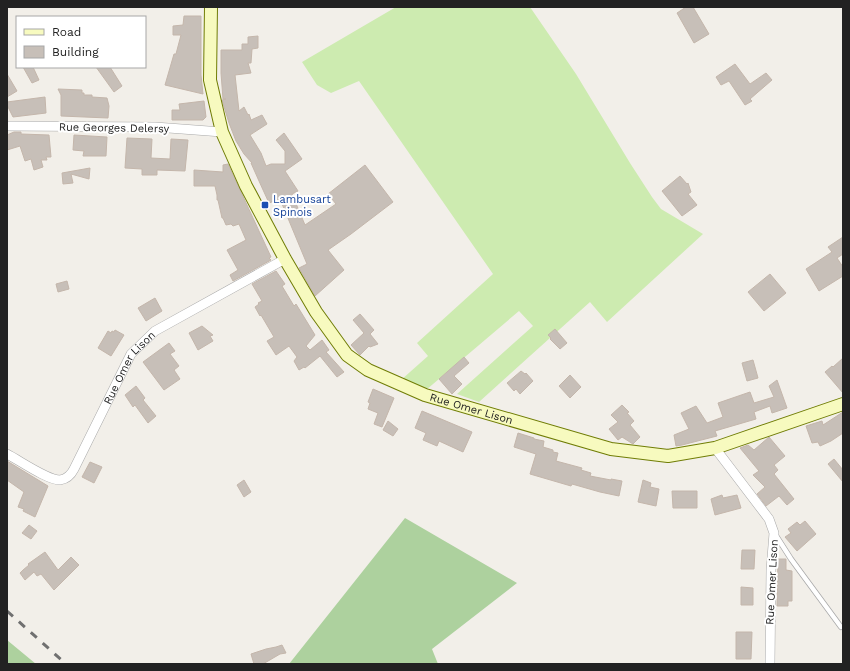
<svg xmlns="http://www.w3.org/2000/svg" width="850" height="671" viewBox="0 0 850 671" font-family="'Work Sans',sans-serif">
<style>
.grass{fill:#cdebb0}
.forest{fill:#add19e}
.building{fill:#c7bfb8;stroke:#c4b6ab}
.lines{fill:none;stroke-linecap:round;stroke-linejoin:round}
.lane-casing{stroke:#a9a9a9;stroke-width:6}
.street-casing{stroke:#a9a9a9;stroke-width:10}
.secondary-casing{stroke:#707d05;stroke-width:14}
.lane{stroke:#fff;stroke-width:4.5}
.street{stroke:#fff;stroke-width:9}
.secondary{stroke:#f7fabf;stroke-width:12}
.rail{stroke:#707070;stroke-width:3;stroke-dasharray:8 8;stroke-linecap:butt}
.transit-dot{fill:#1a4fb4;stroke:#fff;stroke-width:1.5}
.labels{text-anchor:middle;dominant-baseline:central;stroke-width:4;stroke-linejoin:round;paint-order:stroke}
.street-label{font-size:11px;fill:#222;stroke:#fff}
.transit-label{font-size:11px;fill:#164399;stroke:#fff;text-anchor:start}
</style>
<rect width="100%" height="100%" fill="#f2efe9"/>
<path class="grass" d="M396,7h134l46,67 54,89 22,34 9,12 42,25 -96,88 -17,-20 -111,100 -22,-8 76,-68 -14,-15 -93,79 -25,-10 27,-24 -11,-13 76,-69 -134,-193 -28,12 -14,-8 -15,-23z"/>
<path class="forest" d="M405,518l112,65 -85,66 6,15h-149z
M7,640l29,24h-29z"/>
<path class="building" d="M686,7h7l16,27 -15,9 -17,-30z
M184,16h17v59l2,19 -38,-9 9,-31h2l5,-19h-8v-9l10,-1z
M258,36v12l-6,1 -1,14h-3l3,10 -16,2 4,36 5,-4 4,8 1,-1 2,6 11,-5 5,9 -17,11 11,18 5,13 5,-2h14v-13l-9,-11 8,-7 18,26 -17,12 13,20 -6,3 13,31 31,-21 -8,-10 37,-29 28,37 -42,32 -23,16 16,20 -29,26 -16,-28 8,-4 -27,-65 -11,4 -10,-22 -8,-18h1l-8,-9 -8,-13 -7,-18 -7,-23 4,-1h-3l-2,-26v-23h21v-6h6v-7z
M735,64l15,20 16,-11 6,7 -22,19 2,2 -7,4 -16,-24 -8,4 -5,-8z
M23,67h10l6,13 -7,3z
M96,67h14l12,19 -8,6z
M7,74l10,17 -10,6z
M58,89l24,1v3h2v2h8v2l15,1 2,8 -1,12 -47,-2v-21z
M45,97l1,16 -33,4 -6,-12v-3z
M204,101l2,16 -3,3h-31v-10h8l-1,-6z
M14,132h7v2l28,1 2,22h-5l1,3h-6l2,7 -9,3 -3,-11 -6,2 -5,-15 -13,4v-15z
M74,135l33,2 -1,19h-23l1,-5 -11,-1z
M127,138l25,1 -1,19 19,1 1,-20 17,1 -3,31 -28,-1v5h-15v-6l-17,-1z
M228,164l43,93 -2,1 2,2 -38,21 -3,-6 8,-5 -11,-20 19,-10 -7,-16 -6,2 -2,-2 -5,1 -3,-7h-1l-4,-18h-1v-5l-2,-9h-21v-16l29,2v-7z
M90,168l-1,11 -18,-5 2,9 -10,1 -1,-11z
M680,176l7,8 1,-1 3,9 -3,2 9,11 -15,11 -20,-25z
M843,237v17l-6,4 6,9v9l-24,15 -13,-22 26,-17 -4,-5z
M276,271l9,13 -3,2 12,20 2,-2 19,31 -9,11 4,4 12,-10 7,10 -3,2 18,20 -7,5 -17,-21 -15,12 -1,-1 -5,3 -5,-9 3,-4 -8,-11 -13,9 -9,-14 7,-4 -13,-22 -1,1 -5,-9 4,-3 -1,-1 4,-2 -10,-17z
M770,274l16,19 -22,18 -16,-19z
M67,281l2,8 -11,3 -2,-8z
M155,298l7,13 -16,10 -8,-13z
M360,314l14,16 -4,4 8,10 -8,3 -1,-1 -9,9 -9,-10 13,-12 -11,-13z
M202,326l11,9 -3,1 3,5 -15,9 -9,-17z
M555,329l12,14 -7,6 -10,-10 1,-1 -3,-3z
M115,330l9,5 -13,21 -13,-8 10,-17 3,2 1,-2 2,1z
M169,343l6,8 -5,3 9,12 -5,4 6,9 -16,11 -21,-28z
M464,357l5,6 -15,13 8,8 -10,10 -13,-15z
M843,358v35l-18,-21 7,-6 1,1z
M753,360l5,18 -11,3 -5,-18z
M521,371l4,3 1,-1 7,8 -13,13 -4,-5 -2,2 -7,-8z
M570,375l11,12 -11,11 -11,-12z
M777,380l10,28 -15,5 -2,-7 -16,6 2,7 -41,12 2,5 -35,9 -6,1 -2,-11 15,-6 -8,-16 15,-7 11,17 16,-6 -5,-14 32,-11 4,11 20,-6 -5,-11z
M136,386l9,12 -2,2 13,16 -8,7 -13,-18 -2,2 -8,-12z
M373,389l21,9 -12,29 -8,-3 4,-11 -10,-4 2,-6 -2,-1z
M622,405l7,7 -2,1 7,8 -4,4 10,12 -7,7 -11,-7 -4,3 -9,-11 9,-7 -7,-7z
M422,411l50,21 -9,20 -24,-11 -2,5 -14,-6 3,-7 -11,-5z
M843,412v21l-12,8 -11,5 -2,-4 -6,1 -6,-17 16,-5 1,4z
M388,421l10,8 -5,7 -10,-6z
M518,433l16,5v1l10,2 -1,6 10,3v2l5,1 -2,8 26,7 -1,2 10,3 -1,3 21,4v-1l11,2 -3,15 -19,-4 -28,-8 -1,2 -41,-12 6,-20 -22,-7z
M769,437l16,19 -11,9 4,5 -4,4 20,25 -7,6 -8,-9 -13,10 -9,-12 8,-7 -12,-12 6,-4 -19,-23 8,-3 6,5z
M834,459l9,11v12l-15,-18z
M7,461l41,25 -13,31 -12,-6 1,-2 -6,-2 6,-15 -17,-12z
M90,462l12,5 -8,16 -12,-6z
M244,480l7,12 -7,5 -7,-12z
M643,480l8,3 -1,4 9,2 -3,17 -18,-4z
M672,491h25v17h-24z
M722,495l1,3 14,-3 4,13 -26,7 -4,-16z
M805,521l11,13 -19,17 -12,-14 6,-4 -3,-4 9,-7 3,3z
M29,525l8,6 -6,8 -9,-6z
M742,550h13l-1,19h-13z
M45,552l13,18 13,-13 8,8 -25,25 -13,-16 -4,2 -3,-4 -9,8 -5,-7 3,-3 6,-5 -1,-1z
M778,559h8v11l6,1v30h-4v5h-11z
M741,587l12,1v17h-12z
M736,632h16l-1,27h-15z
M282,645l4,8 -6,1 -17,10h-9l-3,-10 15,-5 10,-2z"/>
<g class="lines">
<defs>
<path id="lane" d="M775,534l16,25 50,68"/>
<g id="street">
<path d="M7,126l148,1 67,5"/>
<path d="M715,448l54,71 5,14 -3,37 -1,94"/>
<path id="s1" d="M7,454c12,6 40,26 53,26 7,-1 11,-5 14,-11l57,-115 24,-23 130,-72"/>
</g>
<g id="secondary">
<path id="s2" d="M211,7l-1,73 12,52 24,54 39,73 31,53 31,43 21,15 57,25 186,54 57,7 47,-8 128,-44"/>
</g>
</defs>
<use href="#lane" class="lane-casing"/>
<use href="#street" class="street-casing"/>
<use href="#secondary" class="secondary-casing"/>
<use href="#lane" class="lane"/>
<use href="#street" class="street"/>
<use href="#secondary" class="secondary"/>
<path class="rail" d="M7,611l59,53"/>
</g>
<rect class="transit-dot" x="261" y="201" width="8" height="8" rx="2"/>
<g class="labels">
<g class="street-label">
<text transform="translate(114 128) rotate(1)">Rue Georges Delersy</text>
<text stroke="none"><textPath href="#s1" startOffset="194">Rue Omer Lison</textPath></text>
<text stroke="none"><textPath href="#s2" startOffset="519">Rue Omer Lison</textPath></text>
<text transform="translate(772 582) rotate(-87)">Rue Omer Lison</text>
</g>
<g class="transit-label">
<text x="273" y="199">Lambusart<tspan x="273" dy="13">Spinois</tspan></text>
</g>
</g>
<rect width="850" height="671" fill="none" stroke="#222222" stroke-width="16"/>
<rect x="16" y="16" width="130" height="52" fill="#ffffff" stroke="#a7a7a7"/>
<rect x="24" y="29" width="20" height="6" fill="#f7fabf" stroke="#a7a7a7"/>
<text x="52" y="36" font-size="12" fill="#222222">Road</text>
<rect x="24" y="46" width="20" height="12" fill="#c7bfb8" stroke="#a7a7a7"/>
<text x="52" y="56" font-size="12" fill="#222222">Building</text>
</svg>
